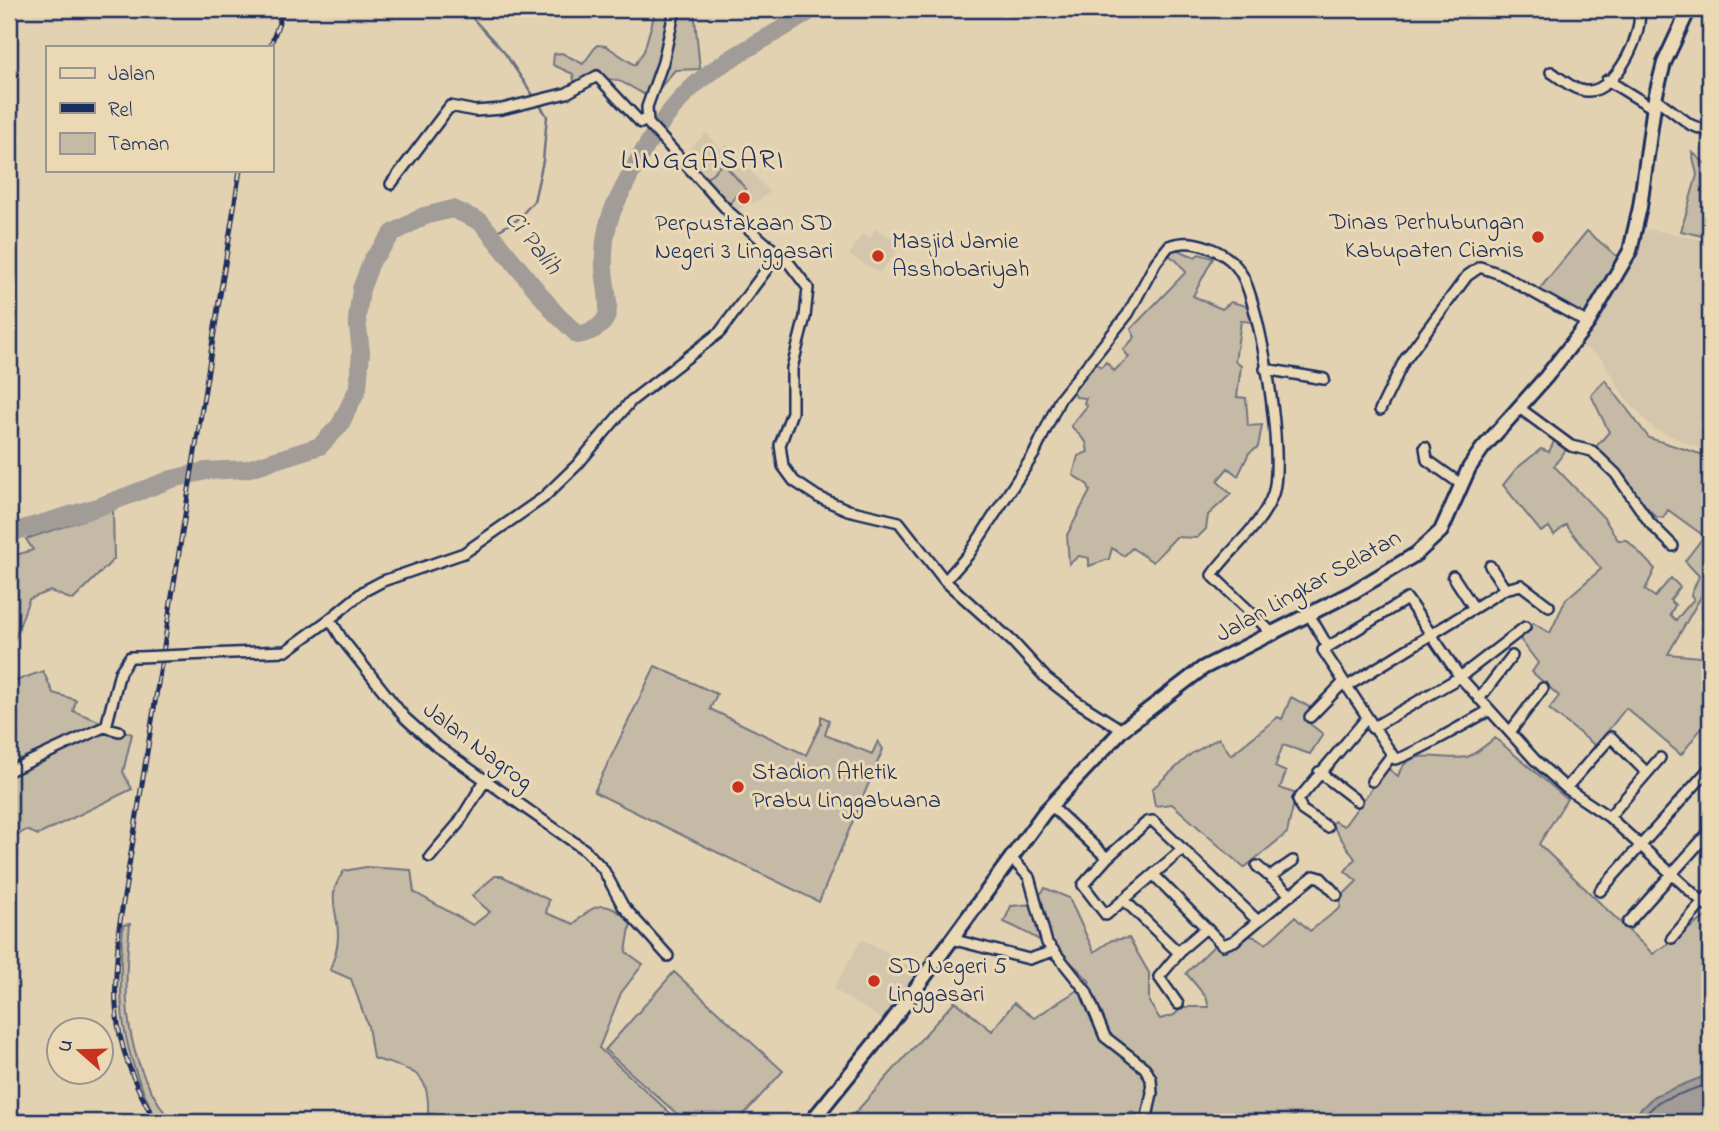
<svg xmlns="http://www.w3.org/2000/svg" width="1719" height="1131" viewBox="0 0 1719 1131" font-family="'Indie Flower',sans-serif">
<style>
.built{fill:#d4c6ac}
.green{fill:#c5baa6;stroke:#707482;stroke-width:2}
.water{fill:#a19c98;stroke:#6b7081;stroke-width:2}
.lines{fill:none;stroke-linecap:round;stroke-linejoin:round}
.shore{stroke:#515b75;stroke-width:2}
.stream{stroke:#6b7081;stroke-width:2.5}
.river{stroke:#a19c98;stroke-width:18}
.street-casing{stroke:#1b2f5e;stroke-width:14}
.secondary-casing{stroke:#1b2f5e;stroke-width:18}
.street{stroke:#ebd9b6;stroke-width:9}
.secondary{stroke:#ebd9b6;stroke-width:12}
.rail-casing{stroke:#1b2f5e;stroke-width:5}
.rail{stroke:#ebd9b6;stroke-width:2.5;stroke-dasharray:8;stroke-linecap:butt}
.street-bridge-casing{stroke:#1b2f5e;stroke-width:14;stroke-linecap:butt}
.street-bridge{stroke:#ebd9b6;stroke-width:9}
.poi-dot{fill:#c8321e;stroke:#ebd9b6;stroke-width:2.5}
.labels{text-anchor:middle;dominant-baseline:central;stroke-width:6;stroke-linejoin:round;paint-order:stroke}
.poi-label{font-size:24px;fill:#1b2f5e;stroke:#ebd9b6;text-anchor:start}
.street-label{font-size:24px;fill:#1b2f5e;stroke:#ebd9b6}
.water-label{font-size:26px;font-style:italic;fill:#36456a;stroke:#ebd9b6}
.quarter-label{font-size:28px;letter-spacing:2px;fill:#1b2f5e;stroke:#ebd9b6}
</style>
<rect width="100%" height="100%" fill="#e3d2b2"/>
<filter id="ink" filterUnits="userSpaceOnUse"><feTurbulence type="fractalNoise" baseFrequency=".0143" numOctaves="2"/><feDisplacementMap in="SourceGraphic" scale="14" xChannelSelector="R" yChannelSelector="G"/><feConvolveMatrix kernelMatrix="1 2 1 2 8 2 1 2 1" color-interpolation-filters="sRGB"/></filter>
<g filter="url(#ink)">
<path class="built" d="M706,133l15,16 6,-5 43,48 -9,7 -26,12 -52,-56z
M875,229l28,14 -23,30 -31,-18 13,-21 8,4z
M1647,229l53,10 10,8v206l-56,-24 -29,-31 -24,-40 -22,-14 49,-78z
M862,939l36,19 19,15 -34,47 -50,-31z"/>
<path class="green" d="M656,9h38l6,60 -25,1 -17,20 -13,5c-31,-19 -36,-20 -70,-8l-2,-13 -20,-9 1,-11 8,-1 21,11 14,-19 9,1 29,19 9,-14z
M1692,152l18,16v70l-29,-7 16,-56z
M721,165h4l21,24 -4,4 -3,-2 -10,14 -24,-25z
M1587,231l32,27 -31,60 -51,-26z
M1171,247l24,10 4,-3 14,4 -20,38 29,13 9,-7 19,5 3,15 -12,-1 -6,40 6,5 -4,31 9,1 2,28 14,-1 -4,22 -9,6 -11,23 -10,-8 -11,13 14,13 -23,21 -2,14 -9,9 -21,-1 -23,25 -21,-14 -8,8 -12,-8 -3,11 -20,7v-8l-10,-2 -10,8 -2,-29 23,-44 -2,-6 -15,-10 5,-19 10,-4 -2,-10 -15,-16 16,-20 -3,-3 2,-5 -10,-1 -5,-9 23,-27 7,6 5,-5 8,9 15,-14 -6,-7 12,-13 -4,-8 55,-57 -10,-12 -11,-7z
M1605,380l44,58 61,19v124l-42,73 42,4v59l-29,38 -55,-47 -30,38 -47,-37 10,-13 -27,-24 6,-9 -18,-24 13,-16 17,10 16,-34 35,-30 -35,-44 -12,10 -5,-8 -8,5 -38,-47 13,-16 25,-20 8,3 6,-13 13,8 -14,19 50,52 14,22h9l28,29 -10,21 10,7 16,-19 9,9 -10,13 5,5 -5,10 6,5 18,-21 -3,-4 8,-19 -14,-15 19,-25 -36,-26 -5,8 -7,-1 -62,-68 15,-17 -18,-37z
M113,510l1,49 -41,41 -23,-9 -21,8 -20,56v-98l24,-7 -7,-11z
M655,666l62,28 -7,15 96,46 15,-31v-8l8,4 -4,15 47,19 6,-13 5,8 -64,153 -225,-110z
M43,671l10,22 23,7 -3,11 59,23 -9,38 9,17 -94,46 -12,-5 -16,10 -1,-160 1,3z
M1291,697l20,11 -6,12 18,14 -13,20 -27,-9 -8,22 11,5 -6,16 16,6 -9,39 -43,35 -72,-64 -17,2 -3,-17 39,-35 28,-16 12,17 47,-38 4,2z
M1495,738l72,61 -28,45 114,110 57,-40v162l-56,20 -26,26h-332l-1,-6 -23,6h-119v-4l-23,-6 -4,10h-279l108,-121 37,30 22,-28 20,15 56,-36c-24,-28 -52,-45 -86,-60l7,-16 22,-2 12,-16 24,10 25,54 18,-12 17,-2 20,35v29l11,17 14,-4 9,-8h26l-3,-10 -20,-24 30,-29 6,7c18,-12 25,-23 44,-7l29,-27 15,14 30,-23 1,-11 16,-16 -12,-10 10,-12 -23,-34 2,-4 10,5 43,-58 11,8c10,-32 45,-14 69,-19 9,-3 20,-13 28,-19z
M366,867l45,3 3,22 59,33 17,-13 -18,-16 23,-20h7l47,24 -3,13 28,11c23,-23 31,-24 57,-3l-5,31 17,12 -22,29 -22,55 81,74h-252c2,-53 -10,-49 -55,-64l-5,-32 -17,-47 -21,-9c4,-11 8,-22 8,-34 0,-28 -13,-39 6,-65z
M130,924c-6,59 -8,121 25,173 6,10 10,19 20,25h-17c-38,-72 -41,-117 -35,-197z
M674,972l109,99 -46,51h-51l-81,-72z"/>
<path class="water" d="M1705,1076h5v46h-82l26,-26z"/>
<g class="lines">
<path class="shore" d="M1638,1122l20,-20 52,-19"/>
<path class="stream" d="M464,9l40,43 43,64 -4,45 -9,40 -17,19 -25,14"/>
<path class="river" d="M9,533l89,-26 74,-28 34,-8 41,-2 73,-23 20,-21 18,-37 3,-36 -4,-33 4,-30 11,-29 21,-27 31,-17 29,-7 28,13 75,92 22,21c43,-9 28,-35 26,-66 -1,-23 2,-47 13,-68 24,-49 53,-103 101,-134 31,-21 64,-36 95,-58"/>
<defs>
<path id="street" d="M675,9l-12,53 -16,45 1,16 82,90 59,50 19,25 -3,29 -13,51v44l-12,33 3,21 11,15 24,16 30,13 51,12 46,59 67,60 34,37 30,23 46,29
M1551,72c11,7 24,20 38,19 28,-1 55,-58 50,-82
M1607,80l46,28
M1655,98l36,27 19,7
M391,184l59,-78 25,5 27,-2 65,-16 30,-17 44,47 5,-5
M1265,369l59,10
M1518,407l53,39 21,5 24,23 34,49 23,23
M1380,410l24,-49 63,-85 13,-9 20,7 88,49
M1425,447l2,13 35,25
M1490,566l15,23
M1453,576l21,32
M945,581l24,-27 65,-100 26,-55 68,-85 28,-52 13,-16c25,-10 61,6 73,29 19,34 43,182 31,219 -11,32 -42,54 -61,81l62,60
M1310,616l18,31
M208,654l78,-3 44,-32
M1346,687l159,-98 16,-4 28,21
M1479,699l33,-43
M1488,711c-14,8 -85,49 -93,48l-72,-109 84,-51 53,78 75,83 31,28 43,29 98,89
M1310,717l33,-34
M106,727l14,-55 10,-15h9
M1372,728l88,-51 65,-50
M1510,732l33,-44
M9,771l95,-44 15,4
M1319,772l38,29
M1372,781l19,-25
M1566,788l45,-51 36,36
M1050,805l57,53 40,-36 6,-1 105,100 56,-45 7,2 16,17
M1609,817l51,-59
M1327,827l-25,-17 -4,-10 68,-81
M430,857l28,-33 28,-45
M1107,858l-24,27 23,30 77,-66
M1012,859l17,18 18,66 7,8
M1257,866l34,29
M1155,876l68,69 11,-4 24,-20
M1270,877l23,-16
M1600,891l110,-123
M1125,901l53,51 28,-24
M1628,923l82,-92
M1672,938l38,-44
M951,939l78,20 25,-8 32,40 19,46 40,31 6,11 1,14 -6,29
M668,956l-45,-50 -20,-37 -18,-19 -151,-106 -29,-26 -63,-79 -12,-20 34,-28 19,-10 81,-28 79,-55 34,-33 54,-64 89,-69 58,-78
M1178,1004l-19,-27 21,-25"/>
<path id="secondary" d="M811,1122l76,-94 157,-215 78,-83 81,-62 150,-76 63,-38 25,-23 28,-63 13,-19 64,-72 42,-54 42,-72 10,-44 15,-109 9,-35 25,-54"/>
</defs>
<use href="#street" class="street-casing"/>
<use href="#secondary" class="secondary-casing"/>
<use href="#street" class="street"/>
<use href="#secondary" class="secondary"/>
<defs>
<path id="rail" d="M270,47l14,-38
M156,1122c-21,-35 -38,-76 -40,-117 -2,-25 2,-52 3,-77l121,-758"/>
</defs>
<use href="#rail" class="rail-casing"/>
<use href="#rail" class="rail"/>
<defs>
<path id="street-bridge" d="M139,657l69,-3"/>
</defs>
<use href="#street-bridge" class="street-bridge-casing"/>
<use href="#street-bridge" class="street-bridge"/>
</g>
</g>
<g class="poi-dot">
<circle cx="744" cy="198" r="7"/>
<circle cx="1538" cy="237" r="7"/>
<circle cx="878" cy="256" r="7"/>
<circle cx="738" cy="787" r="7"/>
<circle cx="874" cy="981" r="7"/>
</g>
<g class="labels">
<g class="poi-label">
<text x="1524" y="223" text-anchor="end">Dinas Perhubungan<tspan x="1524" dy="28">Kabupaten Ciamis</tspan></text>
<text x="744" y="224" text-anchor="middle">Perpustakaan SD<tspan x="744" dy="28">Negeri 3 Linggasari</tspan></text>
<text x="892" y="242">Masjid Jamie<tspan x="892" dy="28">Asshobariyah</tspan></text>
<text x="752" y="773">Stadion Atletik<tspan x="752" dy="28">Prabu Linggabuana</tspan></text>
<text x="888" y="967">SD Negeri 5<tspan x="888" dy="28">Linggasari</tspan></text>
</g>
<g class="street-label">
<text transform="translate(1309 587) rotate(-29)">Jalan Lingkar Selatan</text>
<text transform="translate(477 747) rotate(37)">Jalan Nagrog</text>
</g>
<g class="water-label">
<text transform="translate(532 243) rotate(51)">Ci Palih</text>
</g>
<g class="quarter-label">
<text x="703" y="161">LINGGASARI</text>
</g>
</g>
<rect width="1719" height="1131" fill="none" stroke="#ebd9b6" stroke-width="35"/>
<rect x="18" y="18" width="1684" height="1096" fill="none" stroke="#1b2f5e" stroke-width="2.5" filter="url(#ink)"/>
<rect x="46" y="46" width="228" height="126" fill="#ebd9b6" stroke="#989593" stroke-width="2"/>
<rect x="60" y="68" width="35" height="10" fill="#ebd9b6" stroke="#989593" stroke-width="2"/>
<text x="108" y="80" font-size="21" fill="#1b2f5e">Jalan</text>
<rect x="60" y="103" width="35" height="10" fill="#1b2f5e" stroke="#989593" stroke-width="2"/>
<text x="108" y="116" font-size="21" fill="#1b2f5e">Rel</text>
<rect x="60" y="133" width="35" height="21" fill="#c5baa6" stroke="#989593" stroke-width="2"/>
<text x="108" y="150" font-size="21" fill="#1b2f5e">Taman</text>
<g transform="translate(80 1051) rotate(290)"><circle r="33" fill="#ebd9b6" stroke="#989593" stroke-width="2"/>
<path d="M0-5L12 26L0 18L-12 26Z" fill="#c8321e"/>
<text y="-10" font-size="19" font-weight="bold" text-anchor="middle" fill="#1b2f5e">U</text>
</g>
</svg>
